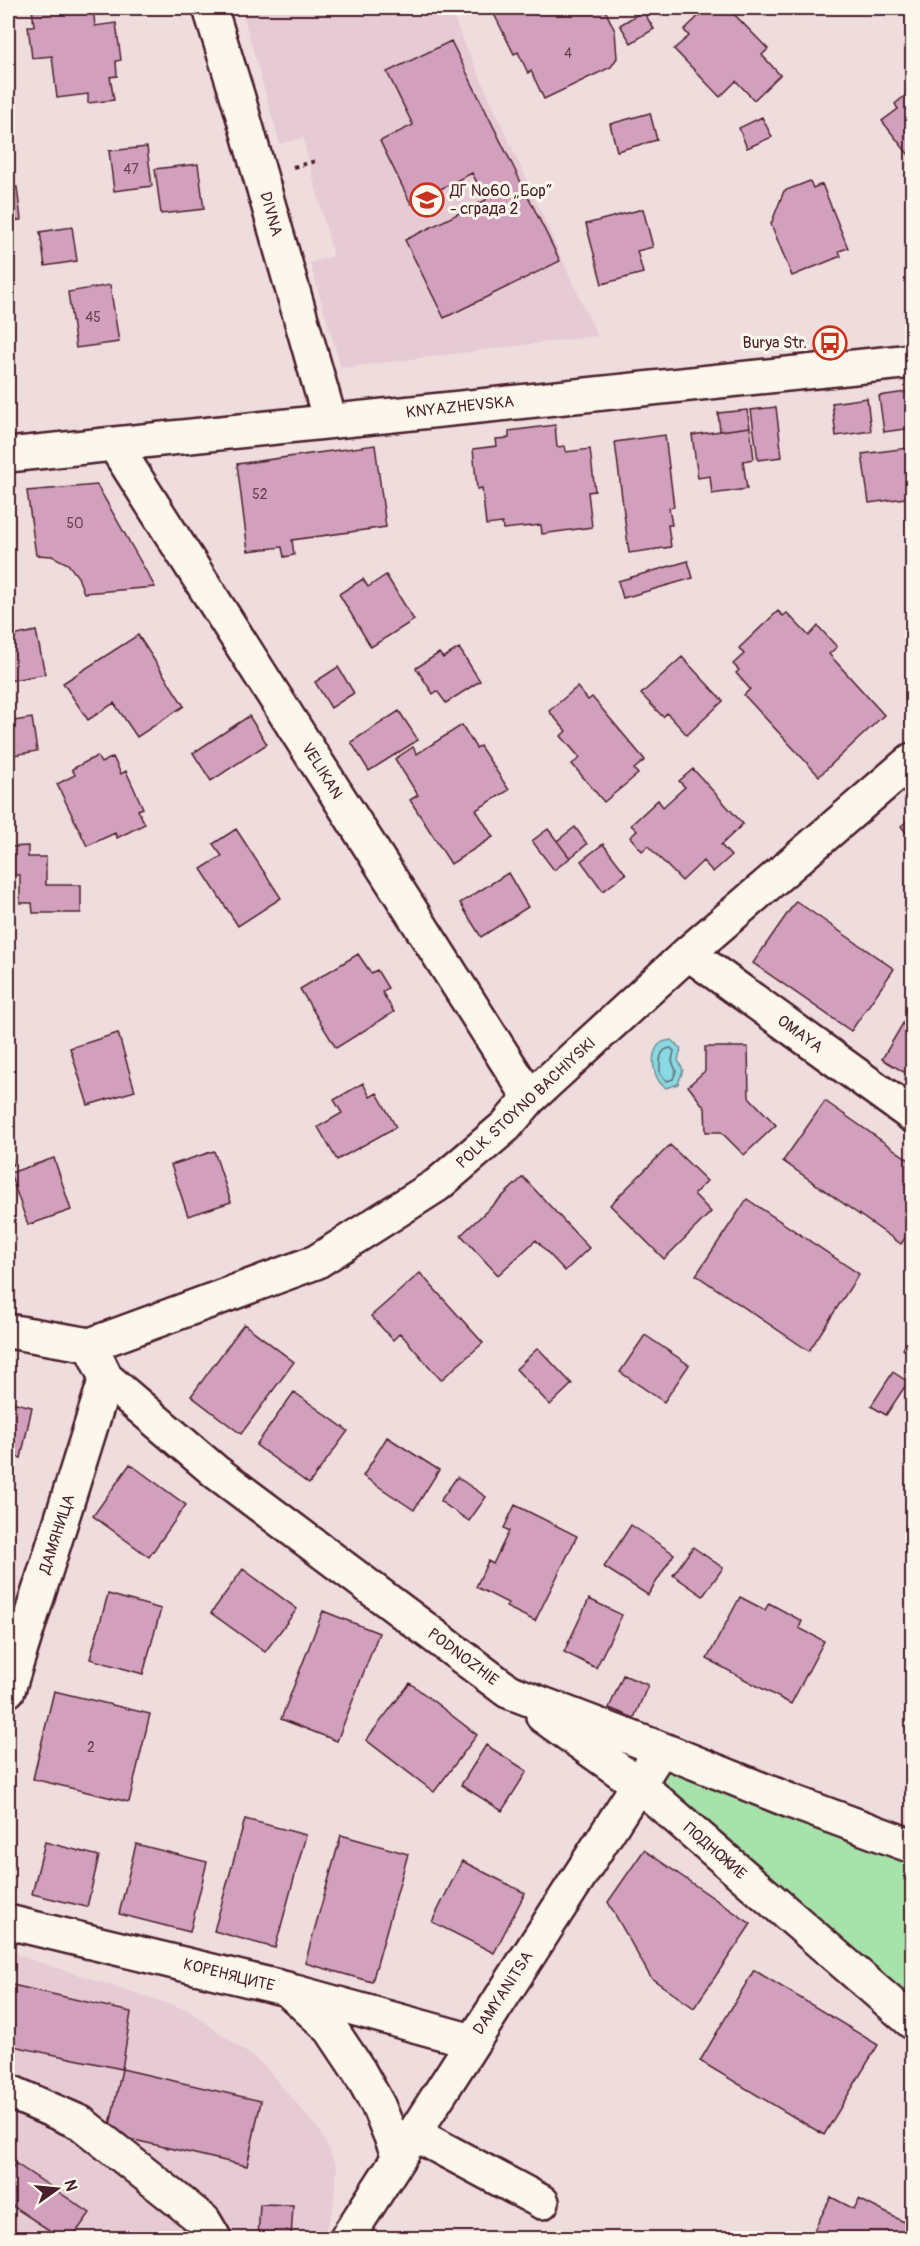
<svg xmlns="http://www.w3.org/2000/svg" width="920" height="2246" viewBox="0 0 920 2246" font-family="Pangolin,sans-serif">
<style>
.built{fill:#e6cbd4}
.green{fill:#a5e3aa;stroke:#78816a;stroke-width:1.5}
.water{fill:#88d9e1;stroke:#6f8f98;stroke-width:1.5}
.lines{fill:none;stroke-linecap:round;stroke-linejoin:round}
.shore{stroke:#636974;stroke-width:1.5}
.building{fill:#d2a0bd;stroke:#4a1f2b;stroke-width:1.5}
.minor-casing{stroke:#4a1f2b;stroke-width:38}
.path{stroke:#4a1f2b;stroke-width:4;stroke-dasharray:4.5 4.5;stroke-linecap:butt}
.minor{stroke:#fbf7ec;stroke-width:33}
.labels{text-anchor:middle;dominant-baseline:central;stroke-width:6;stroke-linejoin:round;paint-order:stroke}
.number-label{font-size:14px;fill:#6c3f50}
.poi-label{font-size:16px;fill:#4a1f2b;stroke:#fbf7ec;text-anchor:start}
.street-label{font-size:16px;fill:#4a1f2b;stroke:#fbf7ec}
</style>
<rect width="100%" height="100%" fill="#efddde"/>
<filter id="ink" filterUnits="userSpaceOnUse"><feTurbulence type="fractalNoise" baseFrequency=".0167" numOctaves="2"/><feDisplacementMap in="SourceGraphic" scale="12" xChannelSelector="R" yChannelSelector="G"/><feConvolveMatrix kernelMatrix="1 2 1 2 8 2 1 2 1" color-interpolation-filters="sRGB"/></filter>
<g filter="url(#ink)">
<path class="built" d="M241,8h208l148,328 -256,32 -31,-105 23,-7 -30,-118 -23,6z
M8,1952l180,58 75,54 57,67 17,36 -4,43 -11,28h-314z"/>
<path class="green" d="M661,1749l251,97v176l-274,-238z"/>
<path class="water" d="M671,1040l10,9 -3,11 5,10 -5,14 -12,4c-13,-7 -18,-35 -5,-45 3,-2 7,-2 10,-3z"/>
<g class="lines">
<path class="shore" d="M671,1048l3,3 -2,10 4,10 -3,8 -6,2 -7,-7c0,-11 -2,-25 11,-26z"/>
</g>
<path class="building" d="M32,8h61l2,18 21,-3 5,37 -5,1 1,15 -7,1 4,23 -26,3v-9l-31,4 -5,-42 -20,2 -4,-32h6z
M491,8h113l11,23 2,27 -6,9 -67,32 -13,-28 -3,2 -10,-21 -4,2z
M707,8h21l40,41 -6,6 18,20 -26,25 -18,-19 -16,16 -46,-48 15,-13 -5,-6z
M643,11l11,18 -23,14 -11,-18z
M451,41l109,220 -116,57 -39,-78 81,-40 -14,-27 -61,31 -31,-63 33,-16 -26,-53z
M912,90v69l-30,-38 16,-12 -3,-5z
M650,113l7,27 -40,11 -7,-27z
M762,117l10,20 -25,11 -8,-20z
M147,147l5,39 -38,5 -5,-40z
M198,164l6,45 -43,5 -6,-45z
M810,181l3,7 9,-4 26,64 -9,3 2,5 -49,20 -21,-52 13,-33z
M17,187l4,33 -12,1 3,25h-4v-58z
M643,209l10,38 -16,4 6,22 -41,11 -16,-60z
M912,220v41l-6,-40z
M72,227l5,34 -32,5 -5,-34z
M110,285l9,57 -43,6 -8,-56z
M912,391v37l-28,4 -5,-36z
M867,398l4,33 -35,5 -4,-33z
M776,407l6,50 -24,3 -7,-50z
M747,410l3,17 -30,4 -2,-18z
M555,425l2,22 8,-1 1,6 24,-3 5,42 -7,1 4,35 -50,7 -1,-9 -38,4 -1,-6 -16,2 -4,-37 -5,1 -4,-40 24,-3 -1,-7 13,-1v-7z
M750,427l4,32 -11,2 4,28 -35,5 -2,-18 -12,2 -6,-43z
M665,435l9,72 -5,1 3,17h-4l3,22 -42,6 -14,-111z
M375,445l11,82 -94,13 2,15 -10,2 -2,-10 -34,4 -11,-87z
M908,448l4,49 -43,6 -7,-49z
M97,485l58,102 -71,6 -6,-16 -10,-13 -16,-8 -16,-1 -9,-64z
M688,561l5,17 -70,20 -5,-17z
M386,575l28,45 -43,27 -32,-53 24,-15 5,8z
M778,611l5,5 4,-3 22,23 9,-10 19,21 -8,7 55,61 -65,61 -75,-81 6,-6 -14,-16 3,-3 -6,-6 11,-10 -5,-6z
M36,631l9,43 -37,7v-44z
M138,635l46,71 -47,31 -23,-34 -26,17 -25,-37z
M459,648l21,33 -34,22 -9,-12 -4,3 -17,-26 23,-15 4,5z
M682,657l41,44 -36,34 -20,-22 -4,4 -22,-23z
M338,667l16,26 -23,15 -16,-26z
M577,687l11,13 4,-3 53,63 -11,9 4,5 -34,28 -32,-38 8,-6 -19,-22 5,-5 -17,-20z
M399,711l19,29 -49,31 -18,-29z
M249,716l18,28 -56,37 -18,-28z
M32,718l5,33 -29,5v-34z
M462,725l14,23 4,-2 29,44 -33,20 17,27 -42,27 -41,-64 8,-5 -23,-36 18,-12 4,7z
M97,756l4,7 12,-6 8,17 5,-3 17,37 -5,2 7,14 -28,14 -2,-5 -28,13 -30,-62 18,-9 -3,-6z
M693,769l50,55 -22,21 10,11 -18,16 -10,-11 -21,20 -34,-35 -6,5 -12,-14 7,-6 -6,-6 27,-25 5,7 22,-20 -6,-6z
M912,817v23l-11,-14z
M575,827l12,17 -17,14 -13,-17z
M236,829l45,69 -43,28 -37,-57 21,-13 -9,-12z
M548,829l22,29 -16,12 -22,-29z
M603,844l23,30 -23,17 -22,-30z
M28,846v11h18v28h35v28h-48l-1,-10h-12v-28h-12v-28z
M508,873l20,34 -47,30 -21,-34z
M796,901l98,68 -43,62 -98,-68z
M358,954l13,19 6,-3 11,18 -6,4 12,20 -58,36 -36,-59z
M912,1008v69l-30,-18z
M118,1033l17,58 -47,14 -18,-57z
M705,1047h43l1,50 27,28 -32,30 -23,-23h-15l-1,-24 -17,-22 17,-15z
M363,1083l7,14 7,-4 19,34 -59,33 -19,-33 24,-14 -8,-13z
M825,1101l87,61v66l-11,16 -118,-83z
M8,1138l5,27 -5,1z
M670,1145l37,36 -13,13 17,18 -47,47 -54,-54z
M214,1151l17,51 -43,14 -17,-51z
M54,1158l17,52 -43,15 -18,-52z
M523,1177l66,71 -24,23 -29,-31 -38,35 -37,-40z
M747,1199l112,75 -50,77 -113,-76z
M420,1273l63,70 -42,37 -41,-47 -7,7 -22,-24z
M244,1324l50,38 -53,72 -50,-38z
M645,1335l44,30 -25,37 -44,-30z
M912,1335v21l-9,-7z
M538,1348l34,36 -22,21 -34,-36z
M893,1372l15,10 -22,33 -15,-9z
M294,1392l54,39 -39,53 -53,-39z
M8,1401l24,6 -11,51 -13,-3z
M387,1437l52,33 -25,40 -51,-34z
M130,1464l56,41 -37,52 -56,-41z
M457,1477l29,20 -17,24 -29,-20z
M515,1505l62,31 -42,85 -29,-14 2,-4 -32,-16 12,-26 5,3 16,-33 -5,-3z
M631,1525l43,29 -26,41 -44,-28z
M693,1547l30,21 -20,28 -30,-21z
M243,1569l54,40 -32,43 -54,-39z
M108,1594l53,15 -18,65 -53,-15z
M740,1597l25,13 4,-7 33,18 -3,7 25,13 -33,63 -84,-45z
M589,1599l33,16 -26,53 -32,-16z
M323,1611l56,22 -42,108 -56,-22z
M623,1675l25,10 -14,33 -25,-10z
M410,1683l67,52 -43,57 -68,-52z
M54,1691l96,23 -21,88 -96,-23z
M486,1745l41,26 -25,40 -41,-26z
M245,1819l61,16 -31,113 -61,-17z
M341,1835l67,19 -36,128 -67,-19z
M45,1842l54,14 -12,51 -55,-13z
M136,1844l71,18 -17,70 -71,-18z
M644,1850l107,74 -57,84 -43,-30 -43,-76z
M462,1861l63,32 -31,60 -62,-31z
M754,1970l124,75 -54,90 -124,-74z
M8,1984l123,28 -9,57 -114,-24z
M122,2069l139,32 -14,65 -139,-32z
M15,2163l75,50 -18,25h-11l-53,-35v-28z
M831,2197l23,12 5,-10 53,27v12h-102z
M260,2204l33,1 -2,33h-33z"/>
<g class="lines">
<defs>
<path id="minor" d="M210,8l28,90 92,323
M114,444l416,654
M8,455l904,-94
M688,953l224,162
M8,1331l82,14 226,-83 121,-77 69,-59 24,-28 158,-145 224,-193
M90,1345l16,33 110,94 292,219 153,58 132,53 119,44
M8,1690l98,-312
M543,1716l95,68 274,238
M8,1922l279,67 44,40 28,42 19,34 21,51
M295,1992l177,49
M8,2091l73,32 123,98 10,17
M413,2133l129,69
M347,2238l314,-489"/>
</defs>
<use href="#minor" class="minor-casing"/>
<path class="path" d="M293,167l23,-6"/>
<use href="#minor" class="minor"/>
</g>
</g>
<defs>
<symbol id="school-ring" viewBox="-11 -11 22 22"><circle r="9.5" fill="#fbf7ec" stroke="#c8321e" stroke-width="1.5"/><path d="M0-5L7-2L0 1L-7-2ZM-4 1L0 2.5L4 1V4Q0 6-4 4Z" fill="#c8321e"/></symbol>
<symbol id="bus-ring" viewBox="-11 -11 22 22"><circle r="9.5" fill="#fbf7ec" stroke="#c8321e" stroke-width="1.5"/><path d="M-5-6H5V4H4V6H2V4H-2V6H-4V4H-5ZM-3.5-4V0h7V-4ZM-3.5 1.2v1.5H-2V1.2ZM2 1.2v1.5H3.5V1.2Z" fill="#c8321e"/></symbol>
</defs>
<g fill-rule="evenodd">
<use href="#school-ring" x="408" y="181" width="38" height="38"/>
<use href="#bus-ring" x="811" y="324" width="38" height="38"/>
</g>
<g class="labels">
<g class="number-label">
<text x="568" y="53">4</text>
<text x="131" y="169">47</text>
<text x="93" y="317">45</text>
<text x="260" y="494">52</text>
<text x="75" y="523">50</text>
<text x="91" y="1747">2</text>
</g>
<g class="poi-label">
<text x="450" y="191">ДГ №60 „Бор“<tspan x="450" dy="18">- сграда 2</tspan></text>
<text x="807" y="343" text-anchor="end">Burya Str.</text>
</g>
<g class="street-label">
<text transform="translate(271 214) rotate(74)">DIVNA</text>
<text transform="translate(460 407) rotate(-6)">KNYAZHEVSKA</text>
<text transform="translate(322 771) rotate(58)">VELIKAN</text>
<text transform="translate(800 1034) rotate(36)">OMAYA</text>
<text transform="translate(526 1103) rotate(-43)">POLK. STOYNO BACHIYSKI</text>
<text transform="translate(57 1534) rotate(-72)">ДАМЯНИЦА</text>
<text transform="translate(463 1657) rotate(37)">PODNOZHIE</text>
<text transform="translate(715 1851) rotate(41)">ПОДНОЖИЕ</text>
<text transform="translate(229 1975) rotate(14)">КОРЕНЯЦИТЕ</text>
<text transform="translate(503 1993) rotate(-57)">DAMYANITSA</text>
</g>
</g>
<rect width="920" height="2246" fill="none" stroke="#fbf7ec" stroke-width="30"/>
<rect x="15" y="15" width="890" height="2216" fill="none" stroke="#4a1f2b" stroke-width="2" filter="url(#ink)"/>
<g transform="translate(57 2189) rotate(75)" stroke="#fbf7ec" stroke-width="4.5" paint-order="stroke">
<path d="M0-4.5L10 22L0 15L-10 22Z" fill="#4a1f2b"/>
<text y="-9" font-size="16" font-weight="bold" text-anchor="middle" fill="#4a1f2b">N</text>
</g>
</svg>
